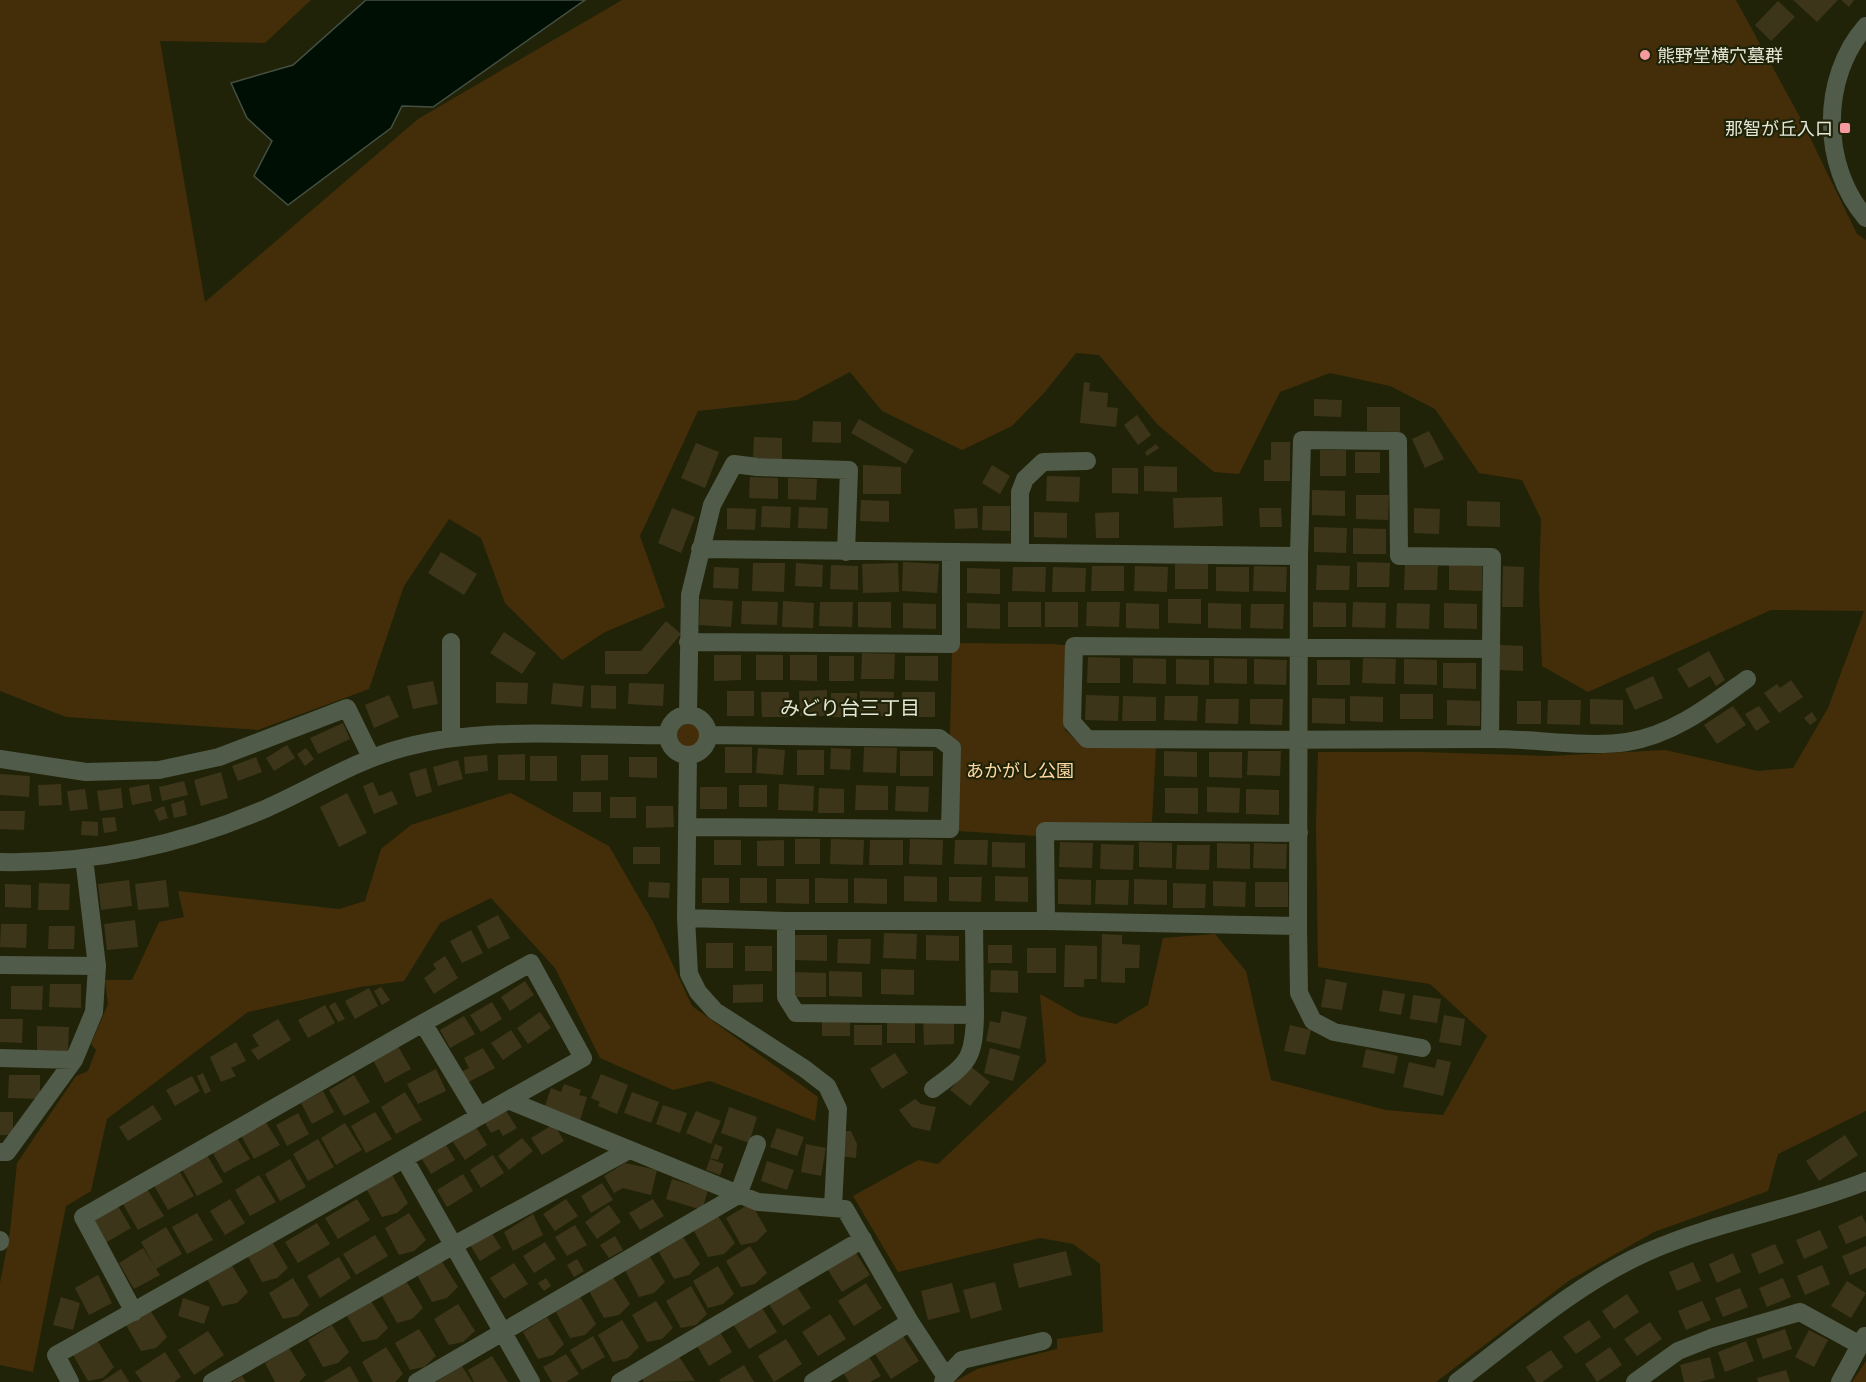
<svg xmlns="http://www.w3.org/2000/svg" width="1866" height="1382" viewBox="0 0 1866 1382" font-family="'Golos Text','Noto Sans JP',sans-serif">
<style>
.green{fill:#442e0a}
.water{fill:#000f03;stroke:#455043;stroke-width:1.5}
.building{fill:#3d351a}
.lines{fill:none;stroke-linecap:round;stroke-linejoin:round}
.minor{stroke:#515b4a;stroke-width:18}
.poi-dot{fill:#f59b9e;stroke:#202307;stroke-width:2}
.labels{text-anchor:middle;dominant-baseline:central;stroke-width:4.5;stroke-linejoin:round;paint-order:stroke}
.poi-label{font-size:18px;fill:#e5e8d7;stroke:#202307;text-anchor:start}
.park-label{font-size:18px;fill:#ffd9a5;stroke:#202307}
.neighbourhood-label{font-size:20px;fill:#e5e8d7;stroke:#202307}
</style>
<rect width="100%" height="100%" fill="#202307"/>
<path class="green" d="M0,0h311l-46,43 -105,-2 45,261 213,-183 204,-119h1114l66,121 55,113 9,6v871l-88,43 -10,37 -114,41 -84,48 -134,102h-482l23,-13 80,-20v-10l46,-7 -3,-68 -27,-20 -33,-6 -142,34 -45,-76 65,-36 20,4 108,-102 -6,-68 39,22 37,8 32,-19 15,-67 52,-4 31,37 25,109 115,30 57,5 44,-79 -57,-52 -112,-17 -2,-142 2,-73h104l127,4 116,-6 93,21 35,-3 35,-60 36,-97 -93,-1 -183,82 -46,-26 -3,-78 2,-69 -19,-39 -43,-7 -44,-64 -45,-23 -60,-13 -50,19 -41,82 -25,-2 -56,-47 -59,-70 -23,-2 -32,40 -32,33 -50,24 -80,-39 -32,-39 -53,28 -99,11 -58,125 25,71 -60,25 -43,28 -57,-57 -24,-65 -32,-19 -45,67 -35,103 -111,41 -192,-13 -66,-26z
M959,643l94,1 21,2 -8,3 -1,81 17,16 74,1 -4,75 -102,1 -12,13 -80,-5 1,-87 -9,-9 2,-85z
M676 736a12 12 0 1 1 24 0a12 12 0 1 1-24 0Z
M511,793l98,53 44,76 39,84 126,91 -3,24 -105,-40 -37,9 -73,-32 -45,-90 -64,-70 -51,25 -36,58 -44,6 -112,25 -141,107 -16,72 -25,15 -33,166 -33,-7v-82l10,-51 7,-69 59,-87 12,-5 8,-21 -5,-6 17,-40 -3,-24h27l27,-58 25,-5 -6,-26 161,18 26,-8 16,-52 30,-24z
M1866,1361v21h-14z"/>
<path class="water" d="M366,0h219l-152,107 -31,-1 -11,22 -103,77 -34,-29 18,-35 -25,-23 -16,-35 62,-18z"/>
<path class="building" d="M1793,0h45l-21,22z
M1841,0h13l-5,7z
M1778,1l17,16 -24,24 -16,-16z
M1084,382l6,1 -1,8 19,2 -1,14 11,1 -2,19 -36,-4z
M1314,399l28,1 -1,17 -27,-1z
M1367,407h33v25l-33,-1z
M1137,415l14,20 -13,10 -14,-20z
M859,419l55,31 -8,14 -55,-31z
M813,421l28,1v21l-29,-1z
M1429,431l15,28 -19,9 -13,-29z
M754,437l28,1v21l-29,-1z
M1271,442h19v39h-26v-21h7z
M696,443l23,9 -14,36 -24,-10z
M1156,444l3,4 -12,8 -2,-4z
M1320,450h26v26h-26z
M1355,452h25v21h-25z
M863,465l38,2v27h-38z
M992,465l18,11 -10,18 -18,-11z
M1144,466l33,1v25l-33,-1z
M1112,468h26v26l-26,-1z
M1047,476l33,1 -1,25 -33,-1z
M750,477l28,1v21l-29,-1z
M788,478l29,1 -1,21 -28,-1z
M1312,490l33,1v25l-33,-1z
M1356,495h33l-1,25 -32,-1z
M1222,497l1,29 -49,2 -1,-30z
M861,500l28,1v21l-29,-1z
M1467,501l33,1v25l-33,-1z
M762,506l29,1 -1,21 -29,-1z
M983,506h27v25l-28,-1z
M799,507l29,1 -1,21 -29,-1z
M672,508l23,9 -14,36 -23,-10z
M727,508l29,1 -1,21 -28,-1z
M977,508l1,20 -23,1 -1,-20z
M1259,508h22l1,19h-22z
M1414,508l26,1 -1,25 -25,-1z
M1034,512l33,1v25l-33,-1z
M1119,512v26h-23l-1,-25z
M1314,527l33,1 -1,25 -32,-1z
M1353,528l33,1v25h-33z
M441,552l36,22 -13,21 -36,-22z
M903,562l36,2 -2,29 -35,-2z
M1357,562l33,1 -1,24h-32z
M753,563h32l-1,29 -32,-1z
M796,563l27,2 -1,22 -27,-1z
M898,563l1,29 -36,1 -1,-29z
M1175,564h33v25h-33z
M831,565l27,1v24l-28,-1z
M1317,565l33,1 -1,24h-33z
M1405,565l33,1 -1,24h-33z
M1449,565l33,1v25l-33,-1z
M1092,566h32v25h-33z
M1135,566l33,1 -1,25 -33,-1z
M1254,566l33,1 -1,25 -33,-1z
M1503,566l21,1 -1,40h-21z
M714,567l25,1 -1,21 -25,-1z
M1013,567h33l-1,25 -33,-1z
M1053,567l33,1 -1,24h-33z
M1216,567h33v25l-33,-1z
M967,568l33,1v25l-33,-1z
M700,599l33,2 -2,26 -32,-2z
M1168,599h33v25l-33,-1z
M742,601l36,1 -1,23 -36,-1z
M783,601l31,2 -1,25 -31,-1z
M820,602h33l-1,25 -33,-1z
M858,602h33v26l-33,-1z
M1008,602h33v25h-33z
M1045,602h33v25h-33z
M1087,602h33l-1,25 -33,-1z
M1313,602l33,1v24h-33z
M1353,602l33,1 -1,25 -33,-1z
M903,603l33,1v25l-33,-1z
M967,603l33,1v25l-33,-1z
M1126,603l33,1v25l-33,-1z
M1208,603l33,1v25l-33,-1z
M1397,603l33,1 -1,25 -33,-1z
M1444,603l33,1v25l-33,-1z
M1251,604h33l-1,25 -33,-1z
M666,621l15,13 -34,40h-42v-23h36z
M504,632l32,21 -14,21 -32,-21z
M1500,645l23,1v25l-23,-1z
M1709,651l16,29 -9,6 -6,-10 -21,12 -12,-19z
M862,653l33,1 -1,25h-33z
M714,655h27v25l-27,1z
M756,655h27v25h-27z
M790,655h27v26l-27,-1z
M829,656h25v25h-25z
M905,656h33v25l-33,-1z
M1088,657l32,1v25h-33z
M1133,658l33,1v25l-33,-1z
M1214,658l33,1v25l-33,-1z
M1363,658l33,1 -1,25 -33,-1z
M1176,659l33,1v25l-33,-1z
M1254,659l33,1 -1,25 -32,-1z
M1404,659l33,1v25l-33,-1z
M1317,660h33v25h-33z
M1443,663h33v26l-33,-1z
M1653,676l10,22 -28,12 -10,-21z
M1791,680l12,17 -24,16 -15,-20 13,-9 3,4z
M433,681l5,23 -25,5 -6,-23z
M496,682l32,1 -1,21 -31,-1z
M553,683l31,3 -2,21 -31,-3z
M629,683l35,1 -1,22 -35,-2z
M591,685l25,1v23l-25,-1z
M827,690v26h-27l-1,-25z
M727,691h27v25h-27z
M860,691l34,1 -1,24h-33z
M761,692h28v25h-27z
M902,692h33v25h-33z
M831,693h26l-1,25 -25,-1z
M1400,694h33v25h-33z
M389,695l10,22 -25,11 -9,-23z
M1086,695l33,1 -1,25 -33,-1z
M1123,696l33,1v24h-34z
M1165,696h33l-1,25 -33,-1z
M1350,696l33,1v25l-33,-1z
M1312,698l33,1v25l-33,-1z
M1206,699h33l-1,25 -33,-1z
M1250,699h33l-1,26 -32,-1z
M1590,699l33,1v25l-33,-1z
M1447,700l33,1v25l-33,-1z
M1548,700h33l-1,25 -33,-1z
M1517,701h24v23h-24z
M1733,706l13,19 -29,19 -13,-19z
M1759,706l11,16 -14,9 -11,-17z
M1812,712l5,8 -7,5 -6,-7z
M343,723l7,16 -32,15 -8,-16z
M287,745l8,13 -21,13 -8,-13z
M725,747h27v26h-27z
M864,747l33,1 -1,25 -33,-1z
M306,748l8,11 -9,7 -8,-12z
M758,748l27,2 -2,25 -27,-2z
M831,748l20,1 -1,21 -20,-1z
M797,750h27v25h-27z
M900,751h33v25h-33z
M1164,751l33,1v25l-33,-1z
M1248,751h33l-1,25 -33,-1z
M1209,752h33v26l-33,-1z
M525,754v26h-27v-25z
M487,755l1,16 -23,3 -1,-17z
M581,755h27v25l-27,1z
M530,756h27v25h-27z
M256,757l6,15 -24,9 -6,-15z
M629,757h28v21l-28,-1z
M458,760l5,19 -25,7 -5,-19z
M426,768l6,24 -16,5 -7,-24z
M221,772l7,26 -27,8 -7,-26z
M0,774l30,2 -1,21 -29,-2z
M184,781l4,14 -26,6 -3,-14z
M373,782l6,14 13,-5 6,13 -24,10 -11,-28z
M61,784l1,21 -23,1 -1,-21z
M149,784l3,17 -20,4 -3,-17z
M779,784l35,2 -1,25 -35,-1z
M739,785h28v22h-28z
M856,785l32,1v24h-33z
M896,786l33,1 -1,25 -33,-1z
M700,787h27v22h-27z
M1207,787l33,1 -1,25 -32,-1z
M121,788l2,20 -23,3 -3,-20z
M819,788l25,1v24h-26z
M1165,788h33v26l-33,-1z
M85,789l3,20 -18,2 -3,-20z
M1246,789l33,1v25l-33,-1z
M573,792h28v20h-28z
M347,793l20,40 -28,14 -19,-40z
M610,797h26v21h-26z
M184,800l3,15 -13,3 -3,-14z
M164,806l4,12 -9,3 -5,-11z
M646,806h27l1,21 -28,1z
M0,811h25l-1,19 -24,-1z
M115,817l2,14 -13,2 -2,-15z
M82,821l16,1v14l-17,-1z
M795,839h25v25h-25z
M831,839l33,1 -1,25 -33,-1z
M910,839l33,1 -1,25 -33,-1z
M714,840h27v25h-27z
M784,840v26h-27v-25z
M870,840h33v25h-34z
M955,840h33l-1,25 -33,-1z
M992,842l33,1v25l-33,-1z
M1060,842l33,1 -1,25 -33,-1z
M1139,842l33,1v25l-33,-1z
M1217,843l33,1v25l-33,-1z
M1254,843l33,1 -1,25 -33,-1z
M1101,844l33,1 -1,25 -33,-1z
M1177,845h33l-1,25 -33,-1z
M633,847h27v17h-27z
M904,876l33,1v25l-33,-1z
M995,876l33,1v25l-33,-1z
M949,877h33l-1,25 -32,-1z
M702,878h27v25h-27z
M740,878h27v25h-27z
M815,878l33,1v24h-33z
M854,878l33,1v25l-33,-1z
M776,879h33v25l-33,-1z
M1058,879l33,1v25l-33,-1z
M1134,879l33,1v25l-33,-1z
M129,880l3,26 -31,4 -3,-26z
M166,880l3,27 -31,3 -3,-26z
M1096,880h33l-1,25 -33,-1z
M1213,881l33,1 -1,25 -32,-1z
M649,882l21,1 -1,15 -21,-1z
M1255,882h33v25h-33z
M39,883l31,1 -1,26h-31z
M1173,883l33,1 -1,24h-32z
M5,884l26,1v23l-26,-1z
M498,915l12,23 -22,11 -11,-23z
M135,920l3,27 -31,3 -3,-26z
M1,924h26l-1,24 -26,-1z
M49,926h26l-1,23h-26z
M471,930l12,23 -21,10 -12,-22z
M884,933l33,1 -1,25 -33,-1z
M1102,934l20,1v9l18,1 -1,23h-14v15l-24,-1z
M794,935h33v26l-33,-1z
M926,935l33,1v25l-33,-1z
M838,939h33l-1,25 -33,-1z
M706,943h27v25h-27z
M988,945h24v18h-24z
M1065,945l32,1v33h-13v8h-20z
M745,946h27v25h-27z
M1027,948h29v25h-29z
M445,956l13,22 -24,16 -10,-16 12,-9 -3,-5z
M881,969l33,1v25l-33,-1z
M991,970l27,1v22l-28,-1z
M829,971l33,1v25l-33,-1z
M793,972l33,1v24h-33z
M1326,979l21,4 -5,27 -21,-3z
M525,981l9,14 -24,16 -9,-14z
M50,984h31v24l-32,-1z
M763,984v18l-30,1v-18z
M11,986h32l-1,24 -31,-1z
M381,987l9,13 -8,5 -8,-14z
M369,988l9,18 -23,13 -10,-18z
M1383,990l22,4 -4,21 -22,-4z
M1413,995l28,4 -4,24 -27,-4z
M335,1002l10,17 -7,3 -9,-16z
M492,1002l10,17 -21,13 -11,-17z
M325,1005l10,18 -27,15 -10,-18z
M1002,1011l25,6 -7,32 -34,-8 4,-20 10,2z
M540,1012l11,16 -23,16 -11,-16z
M1444,1015l21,4 -4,27 -22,-4z
M464,1016l11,18 -25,14 -10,-18z
M822,1017h28v19h-28z
M954,1018v26l-30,1 -1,-26z
M0,1019h23l-1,24 -22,-1z
M278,1019l13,21 -33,20 -7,-10 8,-4 -7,-11z
M887,1023h28v20h-28z
M854,1025h28v20h-28z
M1290,1025l21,5 -6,25 -21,-4z
M37,1026l32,1 -1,24 -31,-1z
M511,1030l11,17 -19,13 -12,-17z
M395,1041l16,28 -26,14 -14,-27z
M236,1042l10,19 -15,7 5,8 -15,6 -11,-25z
M483,1048l12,20 -28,15 -6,-11 8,-4 -5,-10z
M990,1048l30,8 -7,25 -29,-8z
M1366,1049l32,7 -4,18 -32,-7z
M895,1053l13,20 -26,16 -12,-20z
M1437,1059l14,3 -8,34 -40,-9 6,-25 26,6z
M970,1066l20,16 -20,24 -20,-16z
M436,1069l10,22 -28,13 -11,-20z
M203,1073l8,18 -6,3 -8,-18z
M601,1074l27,11 -11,29 -19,-8 2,-4 -9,-4z
M9,1075h31v24l-32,-1z
M354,1075l16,27 -26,14 -15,-26z
M192,1076l8,15 -25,15 -9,-16z
M564,1084l17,6 -2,5 8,2 -7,24 -36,-12 7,-21 10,4z
M323,1091l11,21 -22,12 -11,-21z
M405,1092l17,28 -26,14 -15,-27z
M632,1092l27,10 -8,21 -27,-10z
M915,1099l6,5 15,3 -6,24 -18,-4 -13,-17z
M153,1105l9,14 -34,22 -9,-14z
M663,1105l24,8 -7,20 -24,-9z
M729,1107l28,10 -8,26 -28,-10z
M506,1111l11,17 -14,8 -4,-7 -8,4 -6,-10z
M696,1111l25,10 -10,23 -25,-11z
M0,1112h13v23h-13z
M375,1112l17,27 -26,14 -15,-27z
M298,1113l11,21 -22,12 -11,-21z
M263,1118l17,27 -26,14 -15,-27z
M345,1123l17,27 -26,15 -15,-27z
M554,1124l10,17 -22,14 -11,-17z
M476,1127l11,18 -22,15 -12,-18z
M777,1128l27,9 -7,19 -27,-9z
M841,1131h10l6,13 -1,14 -16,-2z
M233,1132l17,27 -26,14 -15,-27z
M1845,1135l13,20 -39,26 -13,-20z
M522,1138l11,13 -24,19 -11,-14z
M318,1139l16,28 -26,14 -15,-27z
M445,1143l10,17 -24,14 -11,-18z
M715,1144l8,3 -5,13 -8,-2z
M806,1144l20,4 -5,28 -20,-4z
M207,1155l16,27 -26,14 -15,-27z
M493,1155l11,18 -23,15 -11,-18z
M290,1159l16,28 -26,14 -15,-27z
M710,1159l14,5 -4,11 -14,-5z
M767,1161l27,9 -7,20 -26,-9z
M625,1163l32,7 -6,25 -28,-7 -9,5 -10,-17z
M178,1169l16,27 -26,14 -15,-26z
M463,1174l10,17 -26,16 -10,-17z
M259,1175l17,27 -26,14 -15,-26z
M392,1175l16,28 -11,10 -15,4 -15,-27z
M672,1179l36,11 -6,20 -36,-11z
M602,1183l11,17 -22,13 -10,-17z
M147,1189l17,27 -26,14 -15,-26z
M230,1199l15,24 -20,12 -15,-24z
M357,1199l13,21 -32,19 -13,-21z
M566,1199l12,17 -23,15 -12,-17z
M653,1199l11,17 -24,14 -11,-17z
M115,1201l16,27 -26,15 -15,-27z
M751,1203l16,28 -11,11 -15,3 -15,-27z
M609,1205l12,17 -24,17 -12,-17z
M197,1213l16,27 -26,14 -15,-27z
M409,1213l17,27 -12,11 -15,4 -14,-27z
M533,1214l10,21 -30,16 -9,-19z
M1862,1215l4,9v12l-20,8 -8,-18z
M718,1216l17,27 -11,11 -16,3 -14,-26z
M317,1223l13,21 -32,19 -13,-21z
M575,1225l12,20 -20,11 -12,-19z
M166,1227l16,27 -26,15 4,6 -26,14 -15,-26 24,-15 12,19 -14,-25z
M1820,1230l8,18 -24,11 -8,-19z
M491,1232l10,16 -21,13 -10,-16z
M375,1235l13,21 -32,19 -13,-21z
M615,1236l8,14 -14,8 -9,-13z
M683,1237l17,27 -11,11 -15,4 -15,-27z
M271,1240l17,28 -11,10 -15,4 -15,-27z
M545,1242l11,17 -22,14 -11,-17z
M1775,1244l9,19 -25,11 -8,-20z
M750,1246l17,27 -12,11 -14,3 -15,-26z
M1866,1246v22l-16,7 -8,-19z
M854,1250l16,25 -28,17 -16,-25z
M1066,1251l6,24 -53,13 -6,-24z
M1733,1253l8,19 -24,11 -8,-19z
M649,1255l16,27 -11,11 -15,4 -14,-27z
M339,1257l12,21 -31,20 -13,-22z
M577,1259l7,12 -10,6 -7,-12z
M441,1260l17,27 -11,11 -15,4 -15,-27z
M1693,1262l8,19 -24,10 -8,-19z
M514,1263l14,21 -24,15 -14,-21z
M231,1264l17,28 -11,11 -15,3 -15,-27z
M1822,1265l8,19 -25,11 -8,-19z
M718,1266l16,28 -11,10 -15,4 -15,-27z
M98,1275l14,28 -23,12 -14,-27z
M613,1277l17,27 -11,11 -15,3 -15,-27z
M293,1278l16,27 -11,11 -15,3 -14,-26z
M546,1278l5,8 -7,5 -6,-8z
M1783,1278l8,19 -24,10 -8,-19z
M406,1281l17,27 -11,11 -15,4 -15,-27z
M1847,1281l19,12 -15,25 -20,-12z
M995,1282l7,28 -31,9 -8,-29z
M866,1283l16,25 -28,18 -16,-25z
M952,1283l8,29 -32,8 -7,-29z
M795,1284l16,24 -28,18 -16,-25z
M691,1286l16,28 -11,11 -15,3 -15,-27z
M1740,1288l8,19 -25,10 -8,-19z
M1627,1294l12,18 -25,17 -12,-18z
M61,1297l19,6 -7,27 -20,-5z
M580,1297l16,27 -11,11 -15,3 -14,-26z
M183,1298l27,9 -6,17 -26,-8z
M371,1301l17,27 -11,11 -15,3 -15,-26z
M656,1301l17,27 -11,11 -15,3 -15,-27z
M1702,1301l9,19 -25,10 -8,-19z
M458,1304l17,27 -12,11 -14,3 -15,-26z
M761,1306l16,26 -28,17 -16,-25z
M150,1310l17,27 -11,11 -15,3 -15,-26z
M830,1314l16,25 -28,17 -16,-24z
M547,1317l17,27 -11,11 -15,4 -15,-27z
M622,1320l17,27 -11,11 -15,4 -15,-27z
M1589,1320l12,17 -25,17 -13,-17z
M1650,1322l12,17 -25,17 -13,-17z
M332,1325l17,27 -11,11 -15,4 -15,-27z
M419,1329l17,27 -12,11 -14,3 -15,-27z
M1785,1329l7,20 -29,10 -7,-20z
M1809,1330l19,10 -14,27 -19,-10z
M208,1331l16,24 -30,20 -16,-25z
M720,1332l12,20 -23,14 -12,-20z
M593,1336l12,21 -23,13 -12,-20z
M903,1336l16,25 -28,18 -16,-25z
M786,1339l16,25 -28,18 -16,-26z
M97,1340l17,27 -11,11 -15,3 -15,-26z
M1746,1341l8,20 -29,11 -7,-20z
M386,1347l17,27 -8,8h-22l-11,-20z
M1610,1347l12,18 -25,17 -12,-18z
M289,1348l17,27 -7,7h-24l-10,-19z
M1551,1350l12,17 -21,15h-6l-10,-15z
M165,1352l16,25 -7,5h-32l-7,-10z
M566,1354l13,20 -13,8h-14l-9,-15z
M678,1355l17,26 -51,1 -2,-4z
M868,1355l13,21 -11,6h-21l-7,-11z
M492,1356l16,26h-34l-6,-12z
M1710,1357l5,21 -16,4h-15l-4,-17z
M744,1365l10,17h-33l-2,-2z
M350,1366l9,16h-36z
M462,1366l10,16h-36z
M121,1369l8,13h-28z
M1786,1370l4,12h-32l-1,-4z
M242,1376l4,6h-14z"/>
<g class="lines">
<path class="minor" d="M1866,26c-46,52 -45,140 0,192
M700,549c200,4 400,4 599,7
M1020,552v-60l5,-13 18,-17 44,-1
M451,642v95
M688,642l263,2v-91
M1491,649l-417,-3 -2,76 15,17c133,1 266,1 399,0 46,-1 97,9 141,3 46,-7 84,-37 120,-63
M688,715l2,-120 22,-90 22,-41 23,3 92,3 -3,82
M668 735a20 20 0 1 1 40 0a20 20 0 1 1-40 0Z
M688,756l-2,162 3,56 9,18 17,19 90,58 22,17 11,23 -5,98
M0,759l86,13 73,-2 60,-13 128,-49 24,49
M687,827l263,2 2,-81 -13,-10 -230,-3
M0,862c91,2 181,-17 265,-53 48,-21 90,-49 141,-62 85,-22 175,-10 262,-12
M686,918l100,3h260l252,5
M786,921v76l10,16 179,2 -1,-94
M1046,921l-1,-90 254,2
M1,965l96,1
M423,1023l56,93
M1422,1048l-88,-16 -21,-11 -14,-28 -1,-67 1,-370 3,-116 96,1 1,115 93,1 -2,182
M0,1058l74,2
M933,1089c35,-26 41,-29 42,-74
M0,1152h7l67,-92 20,-48 3,-46 -13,-108
M405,1160l126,222
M0,1240v2
M134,1312l-51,-95 340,-194 108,-60 52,95 -75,42
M946,1377l16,-17 81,-19
M70,1382l-14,-27 452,-255 250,102 87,7 65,113 36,55 -3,5
M212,1382l242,-137 175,-95
M417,1382l321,-187 19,-51
M620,1382l243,-143
M813,1382l97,-60
M1457,1382c61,-46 118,-97 188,-129 71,-32 149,-43 221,-72
M1635,1382l43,-31 33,-13 89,-26 60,33
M1840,1382l25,-46"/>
</g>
<g class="poi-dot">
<circle cx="1645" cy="55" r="6"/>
<rect x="1839" y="122" width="12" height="12" rx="3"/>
</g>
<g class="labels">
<g class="poi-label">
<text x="1657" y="55">熊野堂横穴墓群</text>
<text x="1833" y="128" text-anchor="end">那智が丘入口</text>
</g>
<g class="park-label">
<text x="1020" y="770">あかがし公園</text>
</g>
<g class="neighbourhood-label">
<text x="850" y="707">みどり台三丁目</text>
</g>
</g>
</svg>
